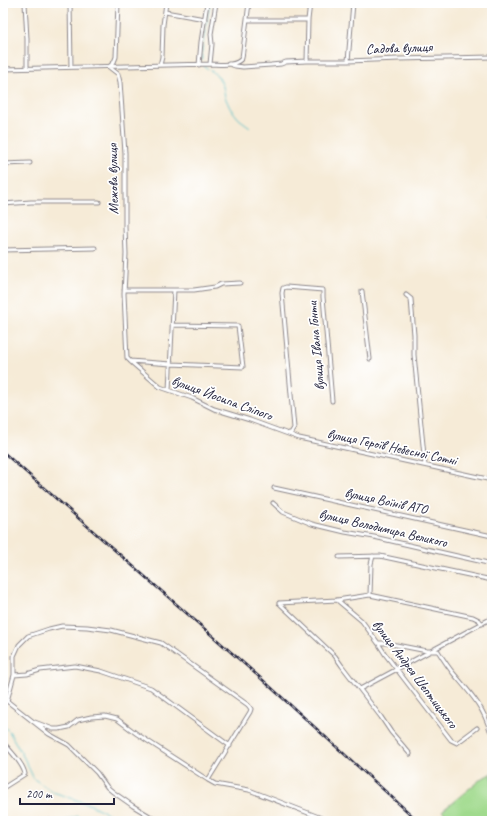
<svg xmlns="http://www.w3.org/2000/svg" width="495" height="824" viewBox="0 0 495 824" font-family="Caveat,sans-serif">
<style>
.green{fill:#a0da8d;stroke:#617e64}
.lines{fill:none;stroke-linecap:round;stroke-linejoin:round}
.stream{stroke:#50bec8;stroke-width:1}
.street-casing{stroke:#8c8689;stroke-width:5}
.street{stroke:#fff;stroke-width:3}
.rail-casing{stroke:#22223b;stroke-width:2.5}
.rail{stroke:#fff;stroke-width:1;stroke-dasharray:3;stroke-linecap:butt}
.labels{text-anchor:middle;dominant-baseline:central;stroke-width:3.5;stroke-linejoin:round;paint-order:stroke}
.street-label{font-size:14px;fill:#22223b;stroke:#fff}
</style>
<rect width="100%" height="100%" fill="#fff"/>
<filter id="ink" filterUnits="userSpaceOnUse"><feTurbulence type="fractalNoise" baseFrequency=".025" numOctaves="2"/><feDisplacementMap in="SourceGraphic" scale="8" xChannelSelector="R" yChannelSelector="G"/><feConvolveMatrix kernelMatrix="1 2 1 2 8 2 1 2 1" color-interpolation-filters="sRGB"/></filter>
<filter id="wash" filterUnits="userSpaceOnUse"><feTurbulence type="fractalNoise" baseFrequency=".012" numOctaves="4" result="noise"/><feDisplacementMap in="SourceGraphic" scale="16" xChannelSelector="R" yChannelSelector="G"/><feGaussianBlur stdDeviation="0.9" result="paint"/><feColorMatrix in="noise" values="0 0 0 0 0 0 0 0 0 0 0 0 0 0 0 0 0 1.4 0 .05"/><feComposite in="paint" operator="in"/></filter>
<g filter="url(#wash)">
<rect width="100%" height="100%" fill="#f6ebd7"/>
<path class="green" d="M492,773v48h-39l-11,-10 39,-32z"/>
<g class="lines">
<path class="stream" d="M351,6v-3
M202,60v-12l8,-45
M204,66l14,10 5,10 2,11 5,11 9,11 11,8
M491,218h1
M3,726l6,5 15,27 10,21 19,13 38,13 32,16
M64,821l14,-5 8,5"/>
</g>
</g>
<g filter="url(#ink)">
<g class="lines">
<defs>
<path id="street" d="M25,3l2,36v29
M70,3l1,64
M165,12l40,7
M247,20h61
M307,61l1,-41 2,-17
M348,61l5,-58
M210,64l2,-20 -1,-10 5,-31
M229,64l6,2 8,1 28,-2 10,-1 5,-2 21,-1h41l51,-2 93,-2
M160,65l2,-8 1,-32 3,-22
M199,65l2,-23 6,-39
M109,67l9,7 2,8 5,71v74l1,27 -2,40 3,64 3,3 30,26 32,11 22,11 36,11 49,18 193,42
M109,67l5,-5 2,-5 2,-54
M3,69l207,-5c9,0 26,3 32,-6l7,-55
M3,164l27,-1
M3,204l28,-2h68
M3,250l92,-2
M124,290h70l21,-3 6,-3 19,-1
M362,291l8,68
M406,295l5,4 3,36v20l11,110
M130,361l41,3 72,3 -5,-41 -66,-1
M169,390l5,-100
M289,433h2l3,-5 -12,-135 1,-5 3,-1 37,3v7l9,104
M274,488l218,48
M273,503l10,9 29,12 33,8 29,5 118,27
M339,557l41,-1 112,24
M370,595l1,-31 2,-8
M337,600l25,21 16,22 7,11 66,86 6,3 20,-15
M279,603l58,-3 33,-5 103,22 6,3 3,4
M279,603l56,53 7,10 39,51 10,15 19,22
M378,643h8l41,8h11c5,8 10,16 16,23 16,19 29,32 36,56
M14,675l13,-1 13,-4 35,-4 26,5 50,17 79,58
M360,689l132,-71
M7,701l7,-26v-19l5,-11 9,-9 21,-7 13,-3 25,1 24,3 50,13 87,62 3,4 -1,3 -42,68
M7,701l42,33 20,11 28,28 10,14 6,5 20,14 25,15
M32,721l21,8h6l10,-2 9,-7 13,-3 14,-1 12,3 20,15 71,46 7,4 34,6 80,31
M3,742c7,9 20,21 22,32l-22,14
M43,821l5,-1"/>
</defs>
<use href="#street" class="street-casing"/>
<use href="#street" class="street"/>
<defs>
<path id="rail" d="M3,452l262,230 153,139"/>
</defs>
<use href="#rail" class="rail-casing"/>
<use href="#rail" class="rail"/>
</g>
</g>
<g class="labels">
<g class="street-label">
<text transform="translate(399 48) rotate(-2)">Садова вулиця</text>
<text transform="translate(113 179) rotate(-91)">Межова вулиця</text>
<text transform="translate(316 346) rotate(-95)">вулиця Івана Гонти</text>
<text transform="translate(222 398) rotate(20)">вулиця Йосипа Сліпого</text>
<text transform="translate(392 447) rotate(12)">вулиця Героїв Небесної Сотні</text>
<text transform="translate(386 501) rotate(12)">вулиця Воїнів АТО</text>
<text transform="translate(383 528) rotate(13)">вулиця Володимира Великого</text>
<text transform="translate(415 674) rotate(53)">вулиця Андрея Шептицького</text>
</g>
</g>
<rect width="495" height="824" fill="none" stroke="#fff" stroke-width="16"/>
<path d="M20 798v6h94v-6" fill="none" stroke="#22223b" stroke-width="2"/>
<text x="26" y="798" font-size="12" fill="#22223b" stroke="#ffffff" stroke-width="3" paint-order="stroke">200 m</text>
</svg>
